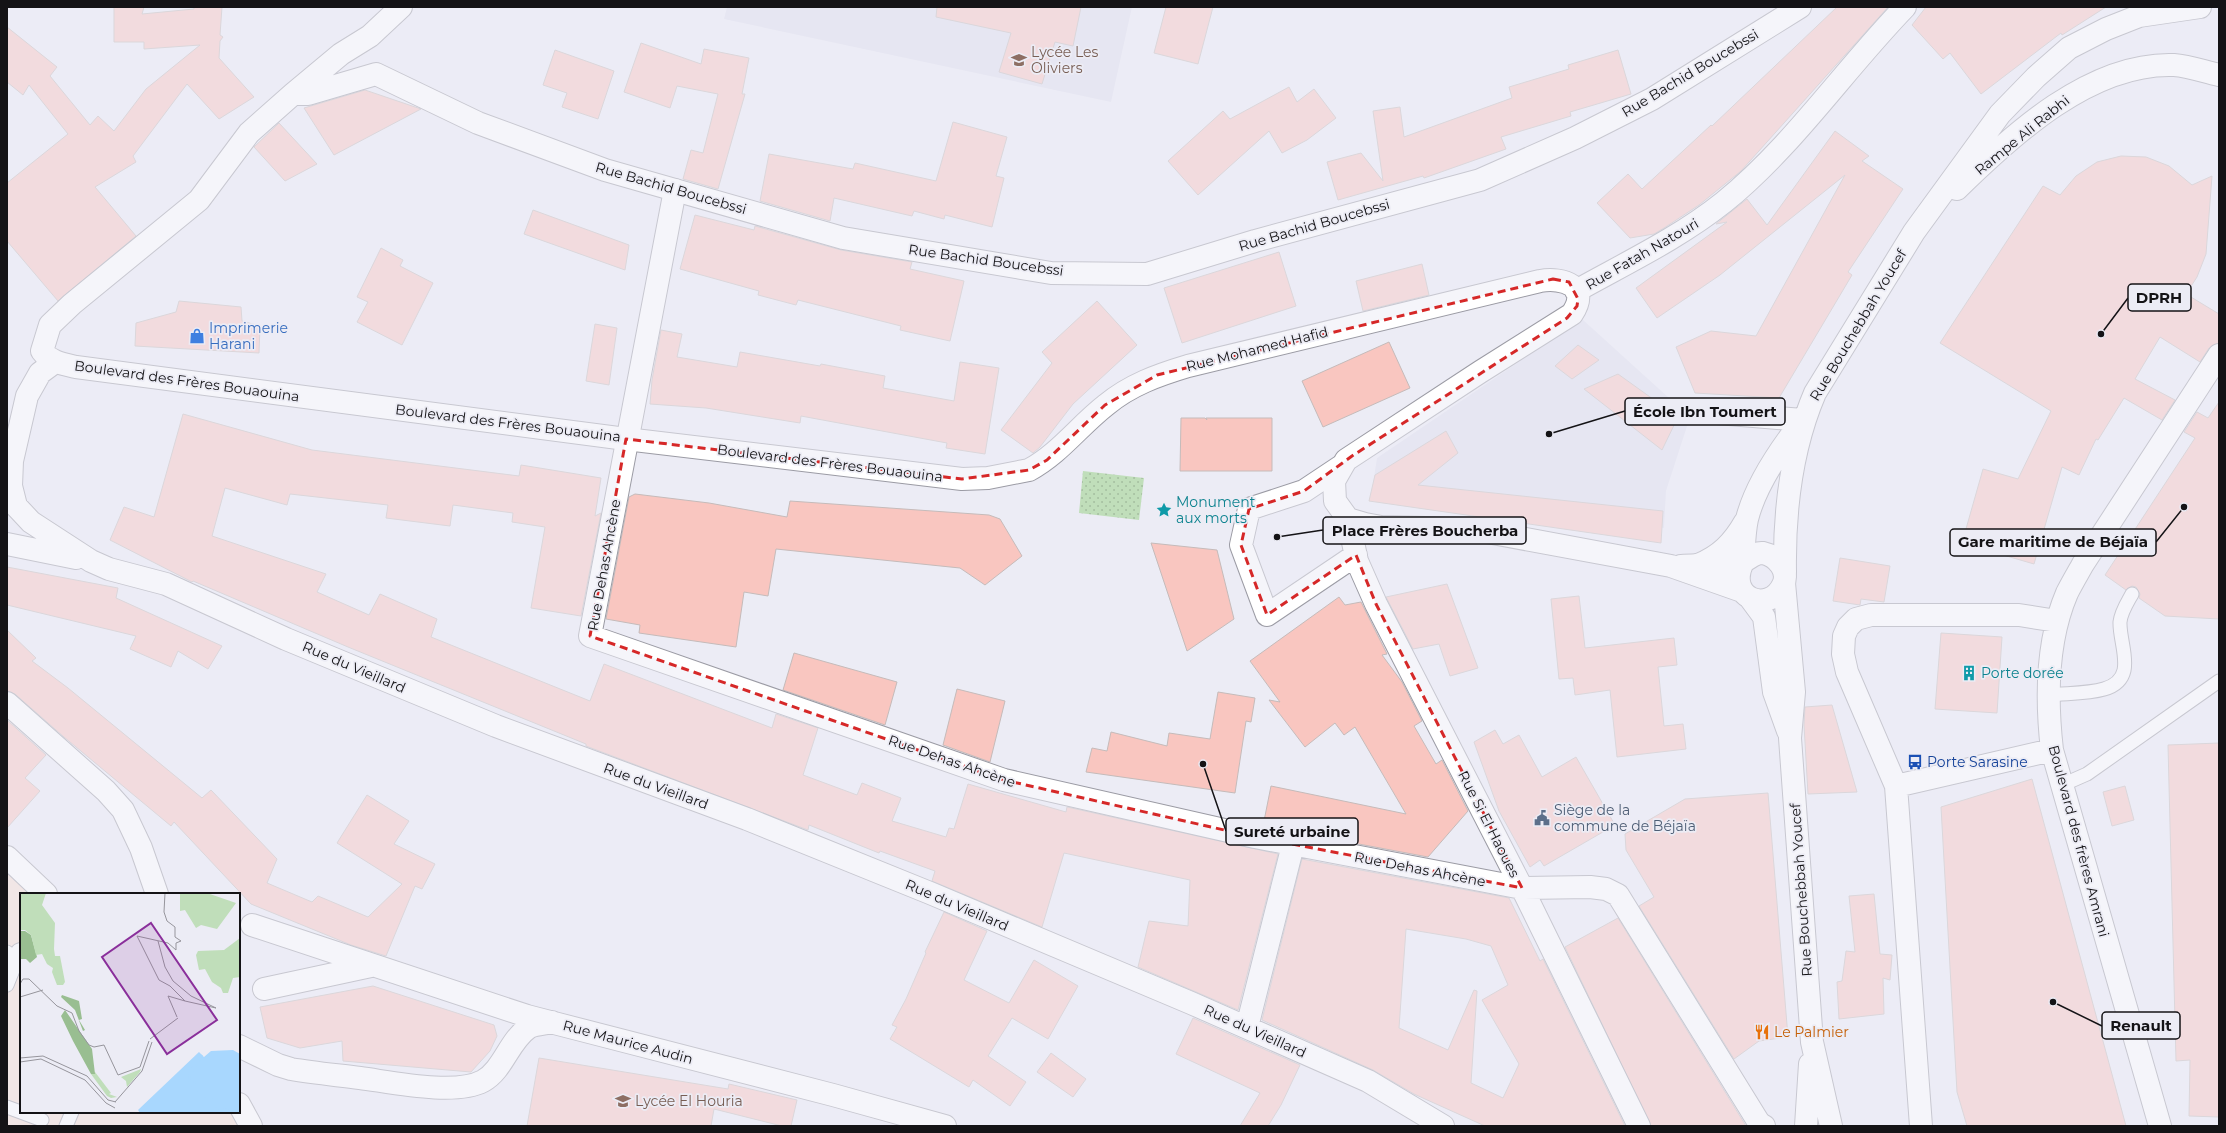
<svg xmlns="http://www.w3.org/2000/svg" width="2226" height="1133" viewBox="0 0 2226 1133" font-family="Montserrat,sans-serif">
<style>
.built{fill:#dedeee}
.medical{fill:#f5ded3}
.garden{fill:url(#garden-dots)}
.building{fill:#f9c6c0;stroke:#c5bbba;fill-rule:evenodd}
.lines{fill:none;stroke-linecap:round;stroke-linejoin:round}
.lane-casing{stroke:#9b9ba4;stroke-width:15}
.street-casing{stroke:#9b9ba4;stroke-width:24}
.secondary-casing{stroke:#9b9ba4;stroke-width:24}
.lane{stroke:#fff;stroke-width:13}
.street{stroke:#fff;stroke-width:22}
.secondary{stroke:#fff;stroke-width:22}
.marked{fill:none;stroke:#d62828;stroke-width:3;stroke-dasharray:8 5;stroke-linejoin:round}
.labels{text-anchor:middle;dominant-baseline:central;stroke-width:3.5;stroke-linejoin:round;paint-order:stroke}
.education-label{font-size:14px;fill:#785e54;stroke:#ececf5;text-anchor:start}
.street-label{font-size:14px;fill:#141316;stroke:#ececf5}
.shop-label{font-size:14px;fill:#366cbe;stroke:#ececf5;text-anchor:start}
.culture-label{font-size:14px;fill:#0d838f;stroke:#ececf5;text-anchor:start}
.transit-label{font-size:14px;fill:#164399;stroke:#ececf5;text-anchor:start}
.service-label{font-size:14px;fill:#4e5e75;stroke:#ececf5;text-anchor:start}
.food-label{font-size:14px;fill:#c56008;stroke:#ececf5;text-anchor:start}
.inset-river{fill:none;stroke:#a8d7fe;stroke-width:2}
.inset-road{fill:none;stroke:#96959c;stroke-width:1}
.view{fill:#8a2f9b;fill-opacity:0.15;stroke:#8a2f9b;stroke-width:2}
.inset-edge{fill:none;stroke:#141316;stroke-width:2}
.leader{fill:none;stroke:#141316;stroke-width:1.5}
.callout-dot{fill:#141316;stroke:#ececf5;stroke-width:1.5}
.callout{fill:#ececf5;stroke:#141316;stroke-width:1.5}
.callout-label{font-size:15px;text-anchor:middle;font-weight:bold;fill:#141316}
</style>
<defs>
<pattern id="garden-dots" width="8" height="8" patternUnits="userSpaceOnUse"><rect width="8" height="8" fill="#c0deba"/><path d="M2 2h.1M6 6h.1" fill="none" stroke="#a4be9f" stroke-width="1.8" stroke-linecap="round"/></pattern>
</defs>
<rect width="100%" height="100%" fill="#ececf5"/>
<path class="built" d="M727,7h405l-21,95 -387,-83z
M1582,319l108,98 -24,74 -2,37 -292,-38 5,-32z"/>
<path class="medical" d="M7,867l30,27h-16v218h209l8,14h-231z"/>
<path class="garden" d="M1083,471l61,7 -5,42 -60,-7z"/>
<path class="building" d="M114,7h30l-2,7 52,-5v-2h28l-2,28 3,2 -3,4 -1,17 35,39 -35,22 -32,-35 -54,72 3,6 -41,25 41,49 -78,65 -51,-60v-58l61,-49 -39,-49 -6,10 -16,-13v-55l50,40 -7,9 40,49 8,-9 16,15 32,-42 54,-44 -56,4v-7h-30z
M937,7h144l-8,39 -18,-4 -13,42 -43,-12 12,-39 -75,-16z
M1166,7h47l-15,57 -44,-11z
M1837,7h51l-147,164 -42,34 -35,23 -10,6 -24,4 -33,-35 31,-29 14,15 69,-64 1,1z
M1926,7h180l-44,28 -1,-2 -80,61 -31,-41 -7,6 -31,-34z
M641,43l60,21 3,-15 45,9 -7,36h3l-27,95 -35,-10 8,-29 12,3 15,-59 -41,-8 -7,22 -46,-16z
M555,50l59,21 -16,48 -36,-12 5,-14 -24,-8z
M1618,50l13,44 -61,18 1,4 -70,21 5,12 -82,29 -1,-2 -85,24 -11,-38 34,-9 22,28 -10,-70 27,-4 4,30 108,-39 -3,-11 60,-18 -1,-4z
M1289,87l8,15 17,-13 22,29 -29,22 -25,13 -13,-22 -71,64 -30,-34 55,-50 7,8z
M365,90l56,19 -87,46 -30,-47z
M953,122l54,15 -11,39 8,2 -12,49 -47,-12 -1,4 -30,-8 -2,5 -78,-18 -4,23 -70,-20 9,-47 84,15 2,-6 81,18z
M279,123l38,41 -32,17 -31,-34z
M1835,131l34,25 -7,5 41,28 -55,83 4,3 -73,123 -84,-5 -19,-46 35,-16 45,5 89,-161 -125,100 -63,43 -21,-30 91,-66 -11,2 31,-25 20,26z
M2121,156l25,1 23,9 23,19 20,-9 -6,78 -9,23 -11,17 33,20v29l-10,5 -9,14 -40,-25 -25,42 40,21 -13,20 -38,-22 -26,42 -2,-1 -17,36 -17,-8 -28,97 -72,-21 21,-74 35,10 33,-68 -111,-68 103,-157 17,9 16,-19 21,-14z
M533,210l96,35 -4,25 -101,-36z
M695,215l59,15 1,-4 86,24 71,12 -2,7 54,12 -14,60 -50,-11 1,-4 -103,-26 -2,5 -38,-10 1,-4 -79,-22z
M381,248l22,12 -3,6 33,17 -31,62 -45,-23 11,-20 -11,-5z
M1279,252l17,54 -114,37 -18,-55z
M1422,264l7,31 -66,16 -7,-30z
M179,301l62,6 1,14 18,5 -1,27 -124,-7 1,-23 40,-11z
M1097,301l40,44 -64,59 -33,43 -7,6 -32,-23 51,-67 -10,-11z
M595,324l22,4 -8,57 -23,-4z
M661,330l21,4 -5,23 60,10 3,-15 80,14 1,-2 64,12 -2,12 71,13 6,-39 39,6 -14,86 -39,-6 1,-5 -146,-27 -1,7 -94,-15 -56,-4 2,-24z
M1389,342l21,46 -87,39 -21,-46z
M1578,345l21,15 -27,19 -17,-13z
M1618,374l60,43 -16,33 -78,-61z
M2219,402v217l-54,-3 -26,-18 1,-4 -4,-7 -4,-1 -6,4 -21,-15 90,-137 -11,-6 13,-20 11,6z
M183,414l129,36 207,26 2,-11 80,13 -6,38 6,-3 -20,103 -50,-8 14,-81 -33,-5 1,-9 -60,-8 -3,21 -64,-8 2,-13 -98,-11 -3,11 -62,-17 -13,48 114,38 -9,18 52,23 11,-21 57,25 -6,18 159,64 14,-37 168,64 4,-14 42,14 -15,47 54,20 5,-12 39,15 -9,23 54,16 3,-9 5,1 14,-45 98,28 1,-5 211,47 -40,156 -100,-43 11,-46 39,5 2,-46 -126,-27 -22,74 -110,-46 3,-10 -55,-20 -1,2 -70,-28 -1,5 -222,-84v-2l-238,-97 -155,-66 -1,1 -82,-42 14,-33 30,10z
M1181,418h24l2,2 -1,-2h66v53h-92z
M1446,431l12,22 -40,32 245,26 -2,32 -292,-42 6,-26z
M635,494l74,9 78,14 3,-16 199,14 11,4 22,37 -37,29 -25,-17 -184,-19 -8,47 -24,-4 -8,55 -97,-14 1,-8 -34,-6 23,-122z
M1151,543l66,7 17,69 -47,32z
M1840,558l50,8 -6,36 -23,-3 -1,6 -27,-4z
M7,567l111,21 -2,10 106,48 -14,23 -30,-18 -7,16 -41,-18 6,-13 -129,-31z
M1447,584l31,84 -28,8 -11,-32 -26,5 -27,-52z
M1579,596l6,52 89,-10 3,27 -19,2 6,59 19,-2 3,25 -69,8 -7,-67 -35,5 -2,-17 -14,1 -8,-80z
M1339,597l6,8 16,-3 26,52 -5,1 20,27 20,39 -8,5 22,38 6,-4 26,51 -40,46 -165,-31 8,-40 135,28 -51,-87 -11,8 -9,-12 -30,24 -36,-47 11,2 -30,-41z
M7,630l29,28 -4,3 36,27 134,110 9,-8 66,69 -10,24 45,19 6,-6 50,21 34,-33 -65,-41 30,-48 42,26 -15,23 41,20 -13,25 -7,-3 -29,70 -35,-11 -100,-41 -77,-82 -3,4 -107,-89 -49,-43 -8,-3z
M1941,633l61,4 -5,76 -62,-4z
M794,653l103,29 -12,43 -102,-35z
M957,689l48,12 -15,61 -47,-17z
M1218,692l37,6 -4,24 -5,-1 -11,72 -149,-21 6,-24 15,3 4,-19 56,14 2,-13 41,6z
M1832,705l25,87 -49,2 -4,-69 1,-18z
M7,720l39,35 -21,23 15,13 -33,37z
M1495,730l8,14 16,-9 23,42 34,-20 39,68 -71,41 -4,-6 -10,7 -31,-56 -25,-69z
M2219,743v374l-30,-1 1,-56 -14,1 -8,-316z
M2032,779l94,347h-159l-10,-34 -16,-285z
M2125,786l9,34 -22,6 -9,-34z
M1768,793l20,244 -29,4 -25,18 -95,-153 15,-9 -28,-47 -1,-16 60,-35z
M1302,859l207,39 31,63 3,-2 82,167h-140l-71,-32 -41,-24 -111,-50zM1406,929l60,10 25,7 17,39 -26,15 37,64 -16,34 -32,-15 6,-92 -3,-1 -26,60 -49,-22z
M1874,894l6,60 12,1 -2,25 -7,-2 1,36 -45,5 -2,-37 5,-1 4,-30 9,1 -6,-56z
M944,912l43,19 -23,49 45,23 25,-43 44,26 -30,53 -36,-21 -24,38 38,26 -16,24 -37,-26 -4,7 -79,-48 7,-12 -5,-2 14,-26 20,-46 -1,-1z
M1618,918l128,208h-95l-86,-179z
M373,986l121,39 3,11 -7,15 -19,21 -128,-11 -1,-20 -42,7 -33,-10 -7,-31z
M1193,1018l107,47 -19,40 -13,21h-28l20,-33 -84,-39z
M1051,1053l35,26 -13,18 -36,-25z
M539,1058l189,31 1,-5 68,16 -6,26h-9l-68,-17 -3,17h-184z"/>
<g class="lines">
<defs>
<path id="lane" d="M2049,695c17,-2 38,-1 55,-6 35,-10 15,-44 16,-67 1,-10 7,-19 12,-28
M2062,785l25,-11 132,-93
M7,952l10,8 -10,25
M7,1107l35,13
M66,1126l6,-14"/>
<path id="street" d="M1957,189c56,-55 134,-127 217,-124 15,1 31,7 45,10
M675,190l-85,446 414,144 251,57 267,51 68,-1 16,2 12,6 143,231
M55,362l-15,11 -13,23 -15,65 -1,25 5,20 15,16 60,39 18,8 57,15 120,55 210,87 251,93 183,74 261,110 177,78 75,45
M1693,411l110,9
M1340,467l-36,24 -55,18 -8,36 26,70 89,-60
M1348,519l9,42 19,43 146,284 117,238
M7,544l69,14
M1743,562c1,-15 1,-29 4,-43 8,-32 32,-68 52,-94
M1698,565c22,-9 35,-22 47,-43
M1785,572c-1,-61 6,-123 30,-179l99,-161 86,-118 36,-37 33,-29 37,-19 33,-13 61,-9
M7,703l99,88 17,19 18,38 16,46
M1896,786l156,-36
M7,857l39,37
M252,925l275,91 306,79 112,31
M17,960l4,-6
M264,989l107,-23
M1247,1027l46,-182
M239,1046l39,19 13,4c23,4 46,6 69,9 31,4 95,18 123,3 20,-11 26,-40 45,-53 6,-4 17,-4 24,-6
M239,1104l12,22
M1921,1126l-25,-340 -49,-114 -4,-18 1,-18 4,-9 8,-8 15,-4h148l38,6
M2160,1126l-108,-376c-6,-52 -6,-108 15,-157 5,-10 11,-20 16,-29l136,-209"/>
<path id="secondary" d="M401,7l-31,29 -29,18 -48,40 -44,39 -50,67 -127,104 -22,21 -8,26c8,11 21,13 34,16l550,72 336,40 26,-1 41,-8c31,-17 50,-44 77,-65 24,-20 52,-30 82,-39l352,-85c23,-4 51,5 32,33l-92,58 -134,88 -12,21 1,20 13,18 17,5 16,3 90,2 200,37 71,25
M293,94h15l68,-20 102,49 127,47 238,68 208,35 96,1 108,-33 225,-61 95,-42 77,-39 148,-92
M1576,291c50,-28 103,-53 148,-89 69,-56 119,-131 181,-195
M1681,566c19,-1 41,-1 60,-4 8,-2 13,-10 22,-9 14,3 27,18 20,32 -14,30 -58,13 -40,-23
M1784,583l10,109 -4,46 22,304 19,84
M1750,598l14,19 10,75 14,39
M1760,1124l4,2
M1806,1126l4,-62"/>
</defs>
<use href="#lane" class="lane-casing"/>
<use href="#street" class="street-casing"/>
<use href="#secondary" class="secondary-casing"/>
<use href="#lane" class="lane"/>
<use href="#street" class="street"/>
<use href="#secondary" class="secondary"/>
</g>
<path d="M0 0H2226V1133H0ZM1553,279l16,3 9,17 -1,7 -10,12 -215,138 -48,35 -55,18 -8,36 26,70 89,-60 20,49 146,284 -267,-51 -251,-57 -414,-144 36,-197 336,40 67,-9 18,-10 58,-55 52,-30z" fill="#ececf5" fill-opacity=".55" fill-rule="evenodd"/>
<path class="marked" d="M1553,279l16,3 9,17 -1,7 -10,12 -215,138 -48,35 -55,18 -8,36 26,70 89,-60 20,49 146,284 -267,-51 -251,-57 -414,-144 36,-197 336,40 67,-9 18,-10 58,-55 52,-30z"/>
<defs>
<symbol id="school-bare" viewBox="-9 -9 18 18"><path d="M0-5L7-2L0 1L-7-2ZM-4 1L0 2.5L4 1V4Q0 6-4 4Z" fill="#8d6e63" stroke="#ececf5" stroke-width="2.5" paint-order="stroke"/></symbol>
<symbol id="shop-bare" viewBox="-9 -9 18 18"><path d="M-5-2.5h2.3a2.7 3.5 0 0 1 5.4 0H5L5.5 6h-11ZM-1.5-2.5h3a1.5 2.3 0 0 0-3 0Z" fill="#3f7fe0" stroke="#ececf5" stroke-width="2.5" paint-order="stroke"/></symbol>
<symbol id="sight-bare" viewBox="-9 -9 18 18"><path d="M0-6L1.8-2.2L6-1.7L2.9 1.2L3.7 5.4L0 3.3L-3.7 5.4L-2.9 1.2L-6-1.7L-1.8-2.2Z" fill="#0f9aa8" stroke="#ececf5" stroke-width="2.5" paint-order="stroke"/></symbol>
<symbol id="building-bare" viewBox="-9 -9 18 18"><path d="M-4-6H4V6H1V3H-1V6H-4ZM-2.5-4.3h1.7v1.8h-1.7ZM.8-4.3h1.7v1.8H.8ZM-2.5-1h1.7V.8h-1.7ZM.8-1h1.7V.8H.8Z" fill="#0f9aa8" stroke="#ececf5" stroke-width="2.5" paint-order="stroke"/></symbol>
<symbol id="bus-bare" viewBox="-9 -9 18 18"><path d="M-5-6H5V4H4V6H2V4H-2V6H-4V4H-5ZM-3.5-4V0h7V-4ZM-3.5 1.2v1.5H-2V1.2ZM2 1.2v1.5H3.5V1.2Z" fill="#1a4fb4" stroke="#ececf5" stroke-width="2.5" paint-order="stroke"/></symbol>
<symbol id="civic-bare" viewBox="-9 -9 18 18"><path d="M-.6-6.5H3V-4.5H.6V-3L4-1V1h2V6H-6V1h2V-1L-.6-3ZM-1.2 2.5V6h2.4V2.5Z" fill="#5c6f8a" stroke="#ececf5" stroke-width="2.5" paint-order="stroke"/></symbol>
<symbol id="restaurant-bare" viewBox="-9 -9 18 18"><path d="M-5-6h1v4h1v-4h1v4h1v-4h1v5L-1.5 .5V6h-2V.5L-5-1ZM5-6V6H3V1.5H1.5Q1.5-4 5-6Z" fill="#e8710a" stroke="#ececf5" stroke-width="2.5" paint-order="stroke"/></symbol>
</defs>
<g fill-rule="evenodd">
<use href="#school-bare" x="1008" y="49" width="22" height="22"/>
<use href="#shop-bare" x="186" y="325" width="22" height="22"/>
<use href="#sight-bare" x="1153" y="499" width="22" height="22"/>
<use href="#building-bare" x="1958" y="662" width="22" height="22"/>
<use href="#bus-bare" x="1904" y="751" width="22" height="22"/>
<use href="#civic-bare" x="1531" y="807" width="22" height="22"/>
<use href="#restaurant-bare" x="1751" y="1021" width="22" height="22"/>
<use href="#school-bare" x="612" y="1090" width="22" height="22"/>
</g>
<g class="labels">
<g class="education-label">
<text x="1031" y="52">Lycée Les<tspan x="1031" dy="16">Oliviers</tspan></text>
<text x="635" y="1101">Lycée El Houria</text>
</g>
<g class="street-label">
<text transform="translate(1690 73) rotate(-31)">Rue Bachid Boucebssi</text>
<text transform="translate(2022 135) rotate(-39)">Rampe Ali Rabhi</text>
<text transform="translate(671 188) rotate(16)">Rue Bachid Boucebssi</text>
<text transform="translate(1314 225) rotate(-16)">Rue Bachid Boucebssi</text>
<text transform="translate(1642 254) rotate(-30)">Rue Fatah Natouri</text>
<text transform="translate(986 260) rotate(8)">Rue Bachid Boucebssi</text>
<text transform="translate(1858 325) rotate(-59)">Rue Bouchebbah Youcef</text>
<text transform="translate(1257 349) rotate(-14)">Rue Mohamed Hafid</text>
<text transform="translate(187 381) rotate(8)">Boulevard des Frères Bouaouina</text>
<text transform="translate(508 423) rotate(7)">Boulevard des Frères Bouaouina</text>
<text transform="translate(830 463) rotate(7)">Boulevard des Frères Bouaouina</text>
<text transform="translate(604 565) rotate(-80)">Rue Dehas Ahcène</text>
<text transform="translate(354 667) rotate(23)">Rue du Vieillard</text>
<text transform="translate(952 761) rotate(19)">Rue Dehas Ahcène</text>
<text transform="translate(656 786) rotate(20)">Rue du Vieillard</text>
<text transform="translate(1489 824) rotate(63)">Rue Si El Haoues</text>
<text transform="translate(2079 841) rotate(75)">Boulevard des frères Amrani</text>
<text transform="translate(1420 869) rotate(11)">Rue Dehas Ahcène</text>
<text transform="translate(1801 890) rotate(-94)">Rue Bouchebbah Youcef</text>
<text transform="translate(957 905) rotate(23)">Rue du Vieillard</text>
<text transform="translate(1255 1031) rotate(24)">Rue du Vieillard</text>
<text transform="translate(628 1042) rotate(15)">Rue Maurice Audin</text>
</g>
<g class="shop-label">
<text x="209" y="328">Imprimerie<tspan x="209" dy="16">Harani</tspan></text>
</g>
<g class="culture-label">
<text x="1176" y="502">Monument<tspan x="1176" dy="16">aux morts</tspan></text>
<text x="1981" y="673">Porte dorée</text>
</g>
<g class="transit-label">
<text x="1927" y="762">Porte Sarasine</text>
</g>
<g class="service-label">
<text x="1554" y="810">Siège de la<tspan x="1554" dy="16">commune de Béjaïa</tspan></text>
</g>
<g class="food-label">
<text x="1774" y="1032">Le Palmier</text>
</g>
</g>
<g transform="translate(20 893)">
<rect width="220" height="220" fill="#ececf5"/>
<path d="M75,179l16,21 -2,1 8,3 -6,1 -4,-2 -16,-22z" fill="#c0deba"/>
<path d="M0,38h5l6,4 6,22 -7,6 -4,-4h-6zM42,102l17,6 3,18 -3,1 6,10 -2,1 -8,-21 -14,-13zM45,117l27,39 3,25h-4l-18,-33 -12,-25z" fill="#99be91"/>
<path d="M0,0h26l-4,12 13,18 -1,26 1,7h5l5,26 -2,3h-6l-5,-13 1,-4 -6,-4 -5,-10 -6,1 -5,-20 -6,-5h-5zM160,0h27l29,10 -19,26 -16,-4 -5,3 -11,-18 -5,1z" fill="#c0deba"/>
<path d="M220,45v39l-7,1 -5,15h-5l-2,-5 -9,-6 -7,-13 -6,1 -3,-15 2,-4 26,-1zM121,176l-1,3 -13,15 -1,-6 -5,-4z" fill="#c0deba"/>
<path d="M213,157l7,4v59h-100l-2,-3 61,-58 5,5 7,-6z" fill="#a8d7fe"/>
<path class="inset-river" d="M182,162l-10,17v10l31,27 14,4M178,167l-8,12 -1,11 33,28 5,2M174,174l-5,11 1,4 33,28 9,3"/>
<path class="inset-road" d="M145,0l-1,19 3,9 8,6v10l6,4M138,48l7,26 8,14 18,15 25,12M161,48l-5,2v7l-8,-7 -31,-7 22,44 11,6 15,15M0,91l3,-5h6l28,27 15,7 7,18 10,14 5,2 10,-2 14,30 22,-8 9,-26M0,104l23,-7M165,108l31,7M157,124l-9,-21 17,5M130,146l28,-21M0,165l23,-2 44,20 21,24 8,2M0,169l21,-3 44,21 21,23 9,5M95,209l27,-31 10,-29"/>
<path class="view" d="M131,30l66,97 -50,34 -65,-97z"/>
<rect width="220" height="220" class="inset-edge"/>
</g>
<path class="leader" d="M2101 334L2128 298M1549 434L1625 411M1277 537L1323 530M2184 507L2156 542M1203 764L1226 831M2053 1002L2102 1026"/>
<g class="callout-dot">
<circle cx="2101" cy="334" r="4"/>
<circle cx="1549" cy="434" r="4"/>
<circle cx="1277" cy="537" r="4"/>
<circle cx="2184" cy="507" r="4"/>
<circle cx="1203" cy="764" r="4"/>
<circle cx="2053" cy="1002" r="4"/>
</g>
<g class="callout">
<rect x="2128" y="284" width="63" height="27" rx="4"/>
<rect x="1625" y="398" width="160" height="27" rx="4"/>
<rect x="1323" y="517" width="203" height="27" rx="4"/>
<rect x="1950" y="529" width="206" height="27" rx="4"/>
<rect x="1226" y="818" width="132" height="27" rx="4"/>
<rect x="2102" y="1012" width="78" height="27" rx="4"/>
</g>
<g class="callout-label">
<text x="2159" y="303">DPRH</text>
<text x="1705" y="417">École Ibn Toumert</text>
<text x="1425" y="536">Place Frères Boucherba</text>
<text x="2053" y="547">Gare maritime de Béjaïa</text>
<text x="1292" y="837">Sureté urbaine</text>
<text x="2141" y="1031">Renault</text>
</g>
<rect width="2226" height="1133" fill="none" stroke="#141316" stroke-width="16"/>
</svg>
